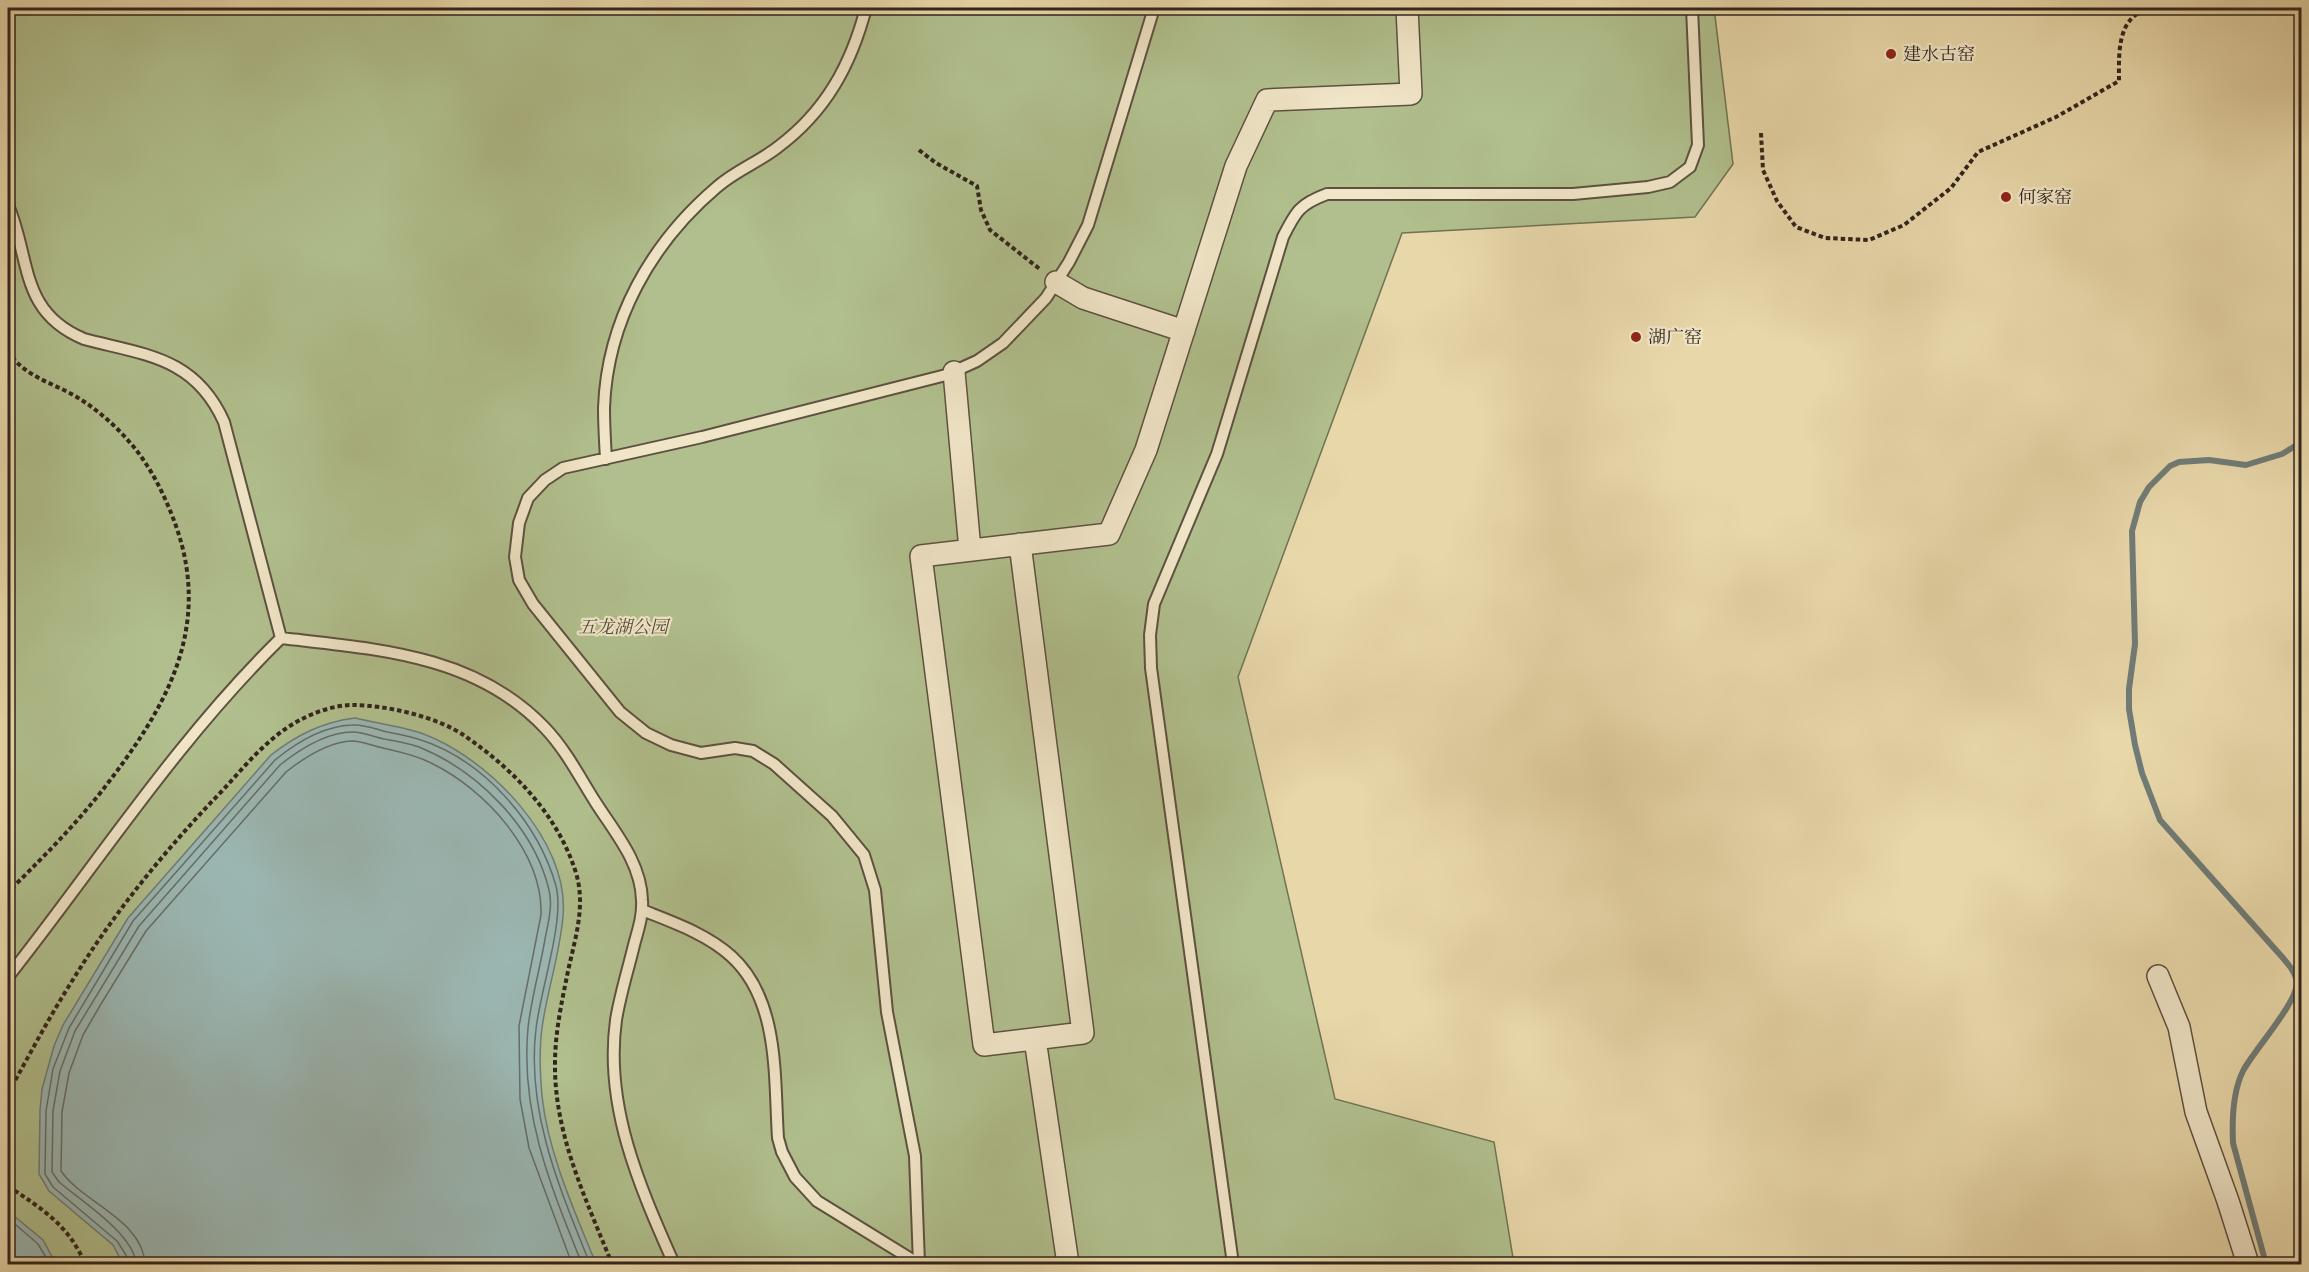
<svg xmlns="http://www.w3.org/2000/svg" width="2309" height="1272" viewBox="0 0 2309 1272" font-family="'IM FELL French Canon','Noto Serif SC',serif">
<style>
.green{fill:#b0bf8d;stroke:#707255;stroke-width:1.5}
.water{fill:#9bb7b3;stroke:#707c77;stroke-width:1.5}
.lines{fill:none;stroke-linecap:round;stroke-linejoin:round}
.shore{stroke:#666e68;stroke-width:1.5}
.stream{stroke:#707c77;stroke-width:6}
.lane-casing{stroke:#5e5140;stroke-width:14}
.street-casing{stroke:#5e5140;stroke-width:24}
.path{stroke:#30241d;stroke-width:4;stroke-dasharray:4.5 3;stroke-linecap:butt}
.lane{stroke:#f0e5c7;stroke-width:10}
.street{stroke:#f0e5c7;stroke-width:21}
.poi-dot{fill:#8f2418;stroke:#f0e5c7;stroke-width:2}
.labels{text-anchor:middle;dominant-baseline:central;stroke-width:4.5;stroke-linejoin:round;paint-order:stroke}
.poi-label{font-size:18px;fill:#30241d;stroke:#f0e5c7;text-anchor:start}
.park-label{font-size:18px;font-style:italic;fill:#504b39;stroke:#f0e5c7}
</style>
<rect width="100%" height="100%" fill="#e8d7a9"/>
<filter id="stains"><feTurbulence type="fractalNoise" baseFrequency=".00333" numOctaves="4"/><feColorMatrix values="0 0 0 0 .2 0 0 0 0 .09 0 0 0 0 .02 0 0 0 .5 -.17"/></filter>
<radialGradient id="worn" r=".72"><stop offset=".6" stop-color="#630" stop-opacity="0"/><stop offset="1" stop-color="#630" stop-opacity=".3"/></radialGradient>
<path class="green" d="M8,8h1706l19,156 -38,53 -293,16 -164,444 97,422 159,43 20,122h-1506z"/>
<path class="water" d="M355,718c21,5 45,8 66,15 67,24 149,108 142,183 -3,38 -16,75 -21,112 -3,22 -2,46 0,68 6,57 33,116 54,168h-473l-10,-19 -64,-54 -10,-17 1,-63 2,-22 12,-43 9,-21 65,-107 143,-163c26,-20 51,-33 84,-37z
M8,1211l35,29 13,24h-48z"/>
<g class="lines">
<path class="shore" d="M8,1218l30,26 12,20
M128,1264l-2,-9 -9,-14 -64,-54 -8,-13 1,-63 7,-42 16,-41 64,-107 142,-161c22,-18 48,-34 77,-35 11,-1 24,4 35,7 11,2 21,4 31,7 65,20 120,83 138,147 9,34 -16,105 -20,143 -10,83 24,160 54,235
M136,1264c-2,-30 -55,-63 -77,-82l-7,-10 1,-61 7,-40 15,-40 64,-105 141,-161c20,-16 46,-33 73,-33 10,0 21,5 31,7 12,2 24,4 35,8 59,24 115,80 130,143 4,16 -1,33 -4,49 -5,30 -14,60 -17,89 -8,86 23,159 54,236
M145,1264c-2,-44 -62,-61 -84,-93l1,-59 7,-39 14,-38 18,-31 45,-73 140,-159c19,-15 42,-30 66,-31 10,0 21,5 31,7 17,4 33,7 48,15 54,26 112,89 110,152l-22,111 1,73 9,49 43,116"/>
<path class="stream" d="M2266,1264l-33,-121c-1,-22 0,-52 10,-72 11,-21 56,-70 54,-90 -2,-9 -8,-16 -14,-23l-123,-138 -18,-47 -7,-28 -6,-36v-20l6,-45 -3,-113 8,-29 9,-15 21,-21 9,-4 30,-2 37,5 36,-11 20,-12"/>
<defs>
<path id="lane" d="M8,205c23,54 11,107 76,134 61,16 111,18 140,83l57,216
M606,459c-1,-17 -2,-34 -2,-51 3,-87 47,-165 113,-221 18,-16 42,-25 61,-40 48,-36 73,-82 88,-139
M281,638c94,11 194,16 264,90 21,22 35,50 51,75 20,31 45,60 46,97 1,16 -4,30 -8,45 -6,25 -14,50 -18,75 -12,87 24,167 58,244
M642,910c30,12 65,24 89,46 49,44 43,122 47,182l4,14 13,25 22,24 102,63
M8,977c90,-114 168,-236 273,-339
M919,1264l-4,-108 -28,-144 -12,-122 -11,-35 -32,-39 -58,-52 -21,-13 -18,-3 -34,5 -30,-8 -25,-12 -26,-21 -87,-108 -14,-24 -4,-23 4,-34 9,-25 17,-18 18,-12 139,-31 244,-62 31,-14 26,-18 43,-45 23,-36 19,-37 66,-217
M1233,1264l-82,-596 -1,-33 4,-31 63,-150 66,-217c13,-26 17,-33 44,-43h246l75,-7 22,-5 20,-15 8,-22 -6,-137"/>
<path id="street" d="M1056,282l27,16 101,33
M954,372l16,178
M1020,544l63,489 -99,12 -63,-489 188,-22 37,-84 90,-284 31,-66 144,-6 -4,-86
M2158,976l21,51 17,85 32,89 20,63
M1035,1039l33,225"/>
</defs>
<use href="#lane" class="lane-casing"/>
<use href="#street" class="street-casing"/>
<path class="path" d="M2299,8l3,3
M1761,133l2,37 14,31 19,26 29,11 44,2 35,-15 47,-37 27,-36 78,-35 63,-36c0,-20 -2,-49 14,-64 5,-5 16,-7 22,-9
M919,150l17,13 41,23 4,24 9,20 51,40
M8,351c15,25 43,31 67,45 22,13 41,30 58,50 19,23 33,52 43,80 37,105 -12,185 -75,266 -20,25 -41,48 -64,71 -9,9 -19,20 -29,28
M8,1093c20,-35 39,-72 61,-107 43,-71 96,-136 153,-195 24,-26 46,-54 78,-71 15,-8 35,-15 53,-15 33,0 85,12 112,31 49,34 93,79 111,137 10,33 -1,66 -8,98 -6,30 -13,61 -13,92 -1,71 31,136 57,201
M8,1186c34,23 61,39 77,78"/>
<use href="#lane" class="lane"/>
<use href="#street" class="street"/>
</g>
<g class="poi-dot">
<circle cx="1891" cy="54" r="6"/>
<circle cx="2006" cy="197" r="6"/>
<circle cx="1636" cy="337" r="6"/>
</g>
<g class="labels">
<g class="poi-label">
<text x="1903" y="54">建水古窑</text>
<text x="2018" y="197">何家窑</text>
<text x="1648" y="337">湖广窑</text>
</g>
<g class="park-label">
<text x="623" y="627">五龙湖公园</text>
</g>
</g>
<rect width="2309" height="1272" fill="none" stroke="#e8d7a9" stroke-width="30"/>
<rect x="9" y="9" width="2291" height="1254" fill="none" stroke="#30241d" stroke-width="3"/>
<rect x="15" y="15" width="2279" height="1242" fill="none" stroke="#30241d" stroke-width="1.5"/>
<rect width="100%" height="100%" filter="url(#stains)"/>
<rect width="100%" height="100%" fill="url(#worn)"/>
</svg>
